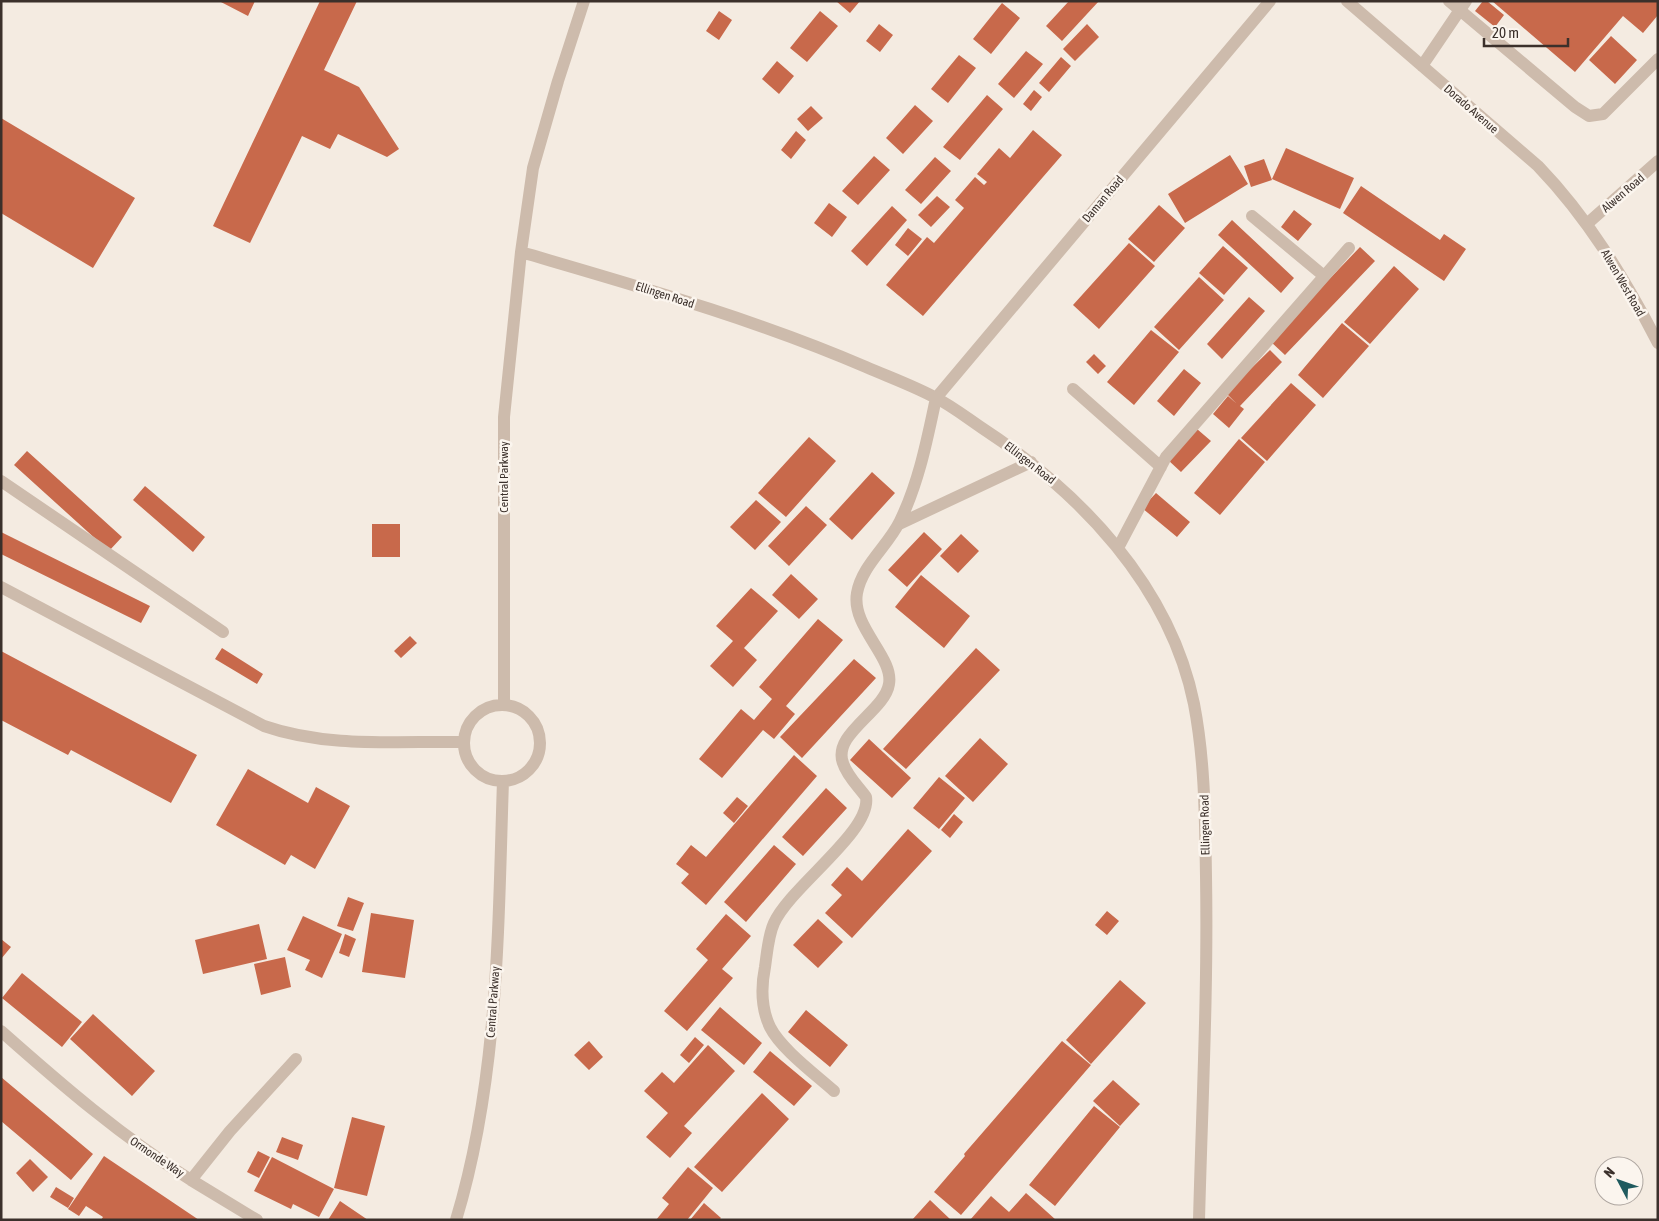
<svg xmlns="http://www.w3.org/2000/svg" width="1659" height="1221" viewBox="0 0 1659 1221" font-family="'Asap Condensed',sans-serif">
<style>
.building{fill:#c8694b}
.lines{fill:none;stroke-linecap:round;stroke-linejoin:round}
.minor{stroke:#cdbbac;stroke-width:12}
.labels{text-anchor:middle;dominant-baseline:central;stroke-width:5;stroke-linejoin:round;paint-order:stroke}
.street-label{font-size:12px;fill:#3b302b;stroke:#fbf5ee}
</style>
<rect width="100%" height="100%" fill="#f4ebe1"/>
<path class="building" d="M219,1h36l-7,15z
M320,1h37l-33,69 35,17 40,62 -12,8 -49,-23 -8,15 -28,-13 -52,107 -37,-17z
M836,1h24l-10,12z
M1069,1h30l-37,40 -16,-15z
M1483,1h4l17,14 -9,12 -20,-16z
M1492,1h166v14l-15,18 -20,-17 -48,56z
M1002,3l18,15 -29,36 -18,-15z
M719,11l13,9 -13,20 -13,-9z
M820,11l18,15 -31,36 -17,-14z
M879,24l14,11 -13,17 -14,-11z
M1087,24l12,13 -24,24 -12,-12z
M1611,36l26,24 -22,24 -26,-24z
M1026,51l17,13 -29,34 -16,-14z
M959,55l17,13 -28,35 -17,-14z
M1061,57l10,9 -22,26 -10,-9z
M777,61l17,15 -15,18 -17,-15z
M1034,90l8,7 -11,14 -8,-7z
M987,95l16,14 -43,51 -17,-13z
M915,105l18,16 -30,33 -17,-16z
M811,106l12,12 -15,13 -11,-12z
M1,118l134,80 -42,70 -92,-55z
M1033,130l29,25 -139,161 -37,-31 41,-48 7,6 30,-35 -9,-8 20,-23 9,8 3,-3 -10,-8 22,-26 11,10z
M796,131l10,9 -15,19 -10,-9z
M1286,148l68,30 -14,31 -68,-30z
M1230,155l18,29 -63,39 -17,-29z
M874,156l16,14 -32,35 -16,-14z
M935,157l16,14 -30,33 -16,-14z
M1264,159l8,21 -21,7 -7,-21z
M1361,186l79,54 4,-6 22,15 -22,32 -101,-68z
M937,196l13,11 -19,20 -13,-12z
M829,203l18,14 -15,20 -18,-14z
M1159,205l26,23 -31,34 -26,-23z
M892,206l15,14 -40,46 -16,-15z
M1294,210l18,14 -14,17 -17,-14z
M1232,220l62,58 -13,15 -63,-58z
M908,228l14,11 -14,17 -13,-11z
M1129,243l26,23 -56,63 -26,-24z
M1223,246l25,22 -24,27 -25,-22z
M1360,247l15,14 -90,94 -15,-14z
M1394,266l25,23 -49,55 -26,-22z
M1199,277l25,23 -45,50 -25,-23z
M1249,297l16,14 -43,48 -15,-15z
M1342,323l27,23 -46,52 -25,-23z
M1151,330l28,22 -45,53 -27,-23z
M1270,350l12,12 -42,44 4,3 -15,19 -16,-14 15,-18 9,8 -11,-11z
M1094,354l12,12 -8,8 -12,-12z
M1184,369l17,14 -27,33 -17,-15z
M1291,383l25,22 -49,56 -26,-23z
M1197,429l14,12 -30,31 -13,-12z
M809,437l27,24 -50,56 -28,-24z
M1239,439l26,23 -45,53 -26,-22z
M27,451l95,86 -13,14 -95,-86z
M872,472l23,21 -43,47 -23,-21z
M145,486l60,51 -12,15 -60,-52z
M1156,493l34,29 -13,15 -35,-29z
M756,500l25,22 -26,28 -25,-23z
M806,506l21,19 -38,41 -21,-20z
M372,524h28v33h-28z
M1,532l149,74 -9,17 -140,-69z
M924,532l18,17 -35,38 -19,-17z
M961,534l18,17 -21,22 -18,-17z
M791,574l27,25 -19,20 -27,-24z
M921,575l49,41 -26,32 -49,-41z
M751,588l27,23 -34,37 13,12 -24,27 -23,-21 23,-25 -17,-15z
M818,619l25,21 -57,66 9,8 -21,25 -11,-9 -41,48 -23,-19 42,-50 13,11 18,-21 -13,-12z
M410,636l7,7 -16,15 -7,-7z
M222,648l41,26 -6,10 -42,-25z
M976,648l24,22 -94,99 -23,-20z
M1,651l196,104 -26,48 -100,-53 -3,5 -67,-35z
M854,659l22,19 -74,80 -22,-21z
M980,738l28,26 -35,38 -28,-26z
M869,739l42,39 -19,20 -42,-38z
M794,755l23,21 -111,129 -25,-22 8,-9 -13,-10 15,-19 15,12z
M248,769l60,34 8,-16 34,19 -35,63 -24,-14 -6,10 -69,-40z
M939,777l26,21 -26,31 -26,-21z
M826,788l21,20 -44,48 -21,-19z
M737,797l11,9 -14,17 -11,-10z
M954,814l9,8 -13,16 -9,-8z
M908,829l24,22 -80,87 -27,-25 17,-18 -11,-10 16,-18 15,14z
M774,845l22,19 -50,58 -22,-20z
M348,897l16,6 -11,28 -16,-5z
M1107,911l12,10 -12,14 -12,-10z
M371,913l43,7 -9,58 -43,-6z
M726,914l25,22 -29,33 11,9 -46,53 -23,-20 44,-51 -12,-11z
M303,916l39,18 -20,44 -17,-8 5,-10 -23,-10z
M818,919l25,23 -25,26 -25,-23z
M259,924l8,35 -64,15 -8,-34z
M345,934l11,5 -7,18 -10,-4z
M1,939l10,8 -10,12z
M285,957l6,30 -30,8 -7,-31z
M22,973l60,49 -20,25 -60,-49z
M1120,980l26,23 -55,61 -25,-24z
M720,1007l42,36 -18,22 -43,-35z
M806,1010l42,35 -18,22 -42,-35z
M93,1014l62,57 -23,25 -62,-57z
M695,1037l9,8 -15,18 -9,-8z
M589,1041l14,16 -14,13 -15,-15z
M1062,1041l29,24 -130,150 -27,-23 31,-36 -1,-2z
M708,1045l27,26 -51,55 8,7 -22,25 -24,-21 22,-24 -24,-22 18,-19 12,11z
M770,1051l42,35 -18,20 -41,-34z
M1,1077l92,77 -22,26 -70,-59z
M1113,1080l27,24 -20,22 -27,-25z
M762,1093l27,26 -67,73 -28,-25z
M1094,1106l26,21 -65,79 -26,-21z
M352,1117l33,9 -18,70 -33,-8z
M282,1137l21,8 -5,15 -22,-8z
M258,1151l12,6 -11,21 -12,-6z
M104,1156l95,64h-98l2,-3 -17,-11 -7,10 -11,-7z
M272,1157l62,32 -15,28 -26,-13 -2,5 -37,-18z
M30,1159l18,18 -15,15 -17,-19z
M688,1167l25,21 -26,32h-31l13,-16 -7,-6z
M56,1187l18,11 -6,10 -18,-11z
M1026,1193l30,27h-86l21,-24 18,16z
M930,1200l21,20h-39z
M340,1201l28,19h-40z
M704,1203l17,15 -2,2h-29z"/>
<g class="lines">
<path class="minor" d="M1347,1l191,165c50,52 87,113 120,177
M1449,1l126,106 14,9 14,-2 55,-55
M1422,66l44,-65
M1252,216l72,60
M1588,223l70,-62
M521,252c116,34 234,67 345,115 23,10 48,19 70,31 16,8 31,20 46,30 98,64 188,158 212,276 11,57 11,114 12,172 2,114 -4,229 -7,344
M1073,389l88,78
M1,481l222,151
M899,524l132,-62
M1118,548l48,-91 183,-209
M1,587l263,139c63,22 133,15 199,16
M504,704v-287l17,-165 12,-84 25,-87 26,-80
M464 743a38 38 0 1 1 76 0a38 38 0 1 1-76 0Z
M1,1031c61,54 121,106 190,149l39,-49 66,-72
M834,1091c-19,-17 -53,-42 -64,-64 -9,-19 -9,-40 -5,-60 2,-13 3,-31 9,-44 16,-36 98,-92 92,-126 -8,-11 -19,-21 -23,-34 -11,-29 42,-52 46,-79 5,-27 -38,-57 -32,-91 5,-28 31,-47 43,-72 19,-39 27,-81 36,-123l334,-397
M191,1180l66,40
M456,1220c43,-142 42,-292 47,-439"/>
</g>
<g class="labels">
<g class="street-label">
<text transform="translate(1471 109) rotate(41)">Dorado Avenue</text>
<text transform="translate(1623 193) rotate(-41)">Alwen Road</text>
<text transform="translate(1103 199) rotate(-50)">Daman Road</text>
<text transform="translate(1623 283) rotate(60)">Alwen West Road</text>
<text transform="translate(665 295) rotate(18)">Ellingen Road</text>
<text transform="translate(1030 463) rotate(38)">Ellingen Road</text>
<text transform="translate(504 477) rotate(-90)">Central Parkway</text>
<text transform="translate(1205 825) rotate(-91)">Ellingen Road</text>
<text transform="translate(493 1002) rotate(-86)">Central Parkway</text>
<text transform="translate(157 1157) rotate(34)">Ormonde Way</text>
</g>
</g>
<rect width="1659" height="1221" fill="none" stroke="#3b302b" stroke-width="5"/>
<g transform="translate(1619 1181) rotate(311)"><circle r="24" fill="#fbf5ee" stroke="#aea6a0"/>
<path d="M0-4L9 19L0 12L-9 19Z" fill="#1f5a5e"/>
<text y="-8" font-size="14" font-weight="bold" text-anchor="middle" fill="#3b302b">N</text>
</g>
<path d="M1484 38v8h84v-8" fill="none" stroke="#3b302b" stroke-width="2.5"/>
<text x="1492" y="38" font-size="15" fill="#3b302b" stroke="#fbf5ee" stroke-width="4" paint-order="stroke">20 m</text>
</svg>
